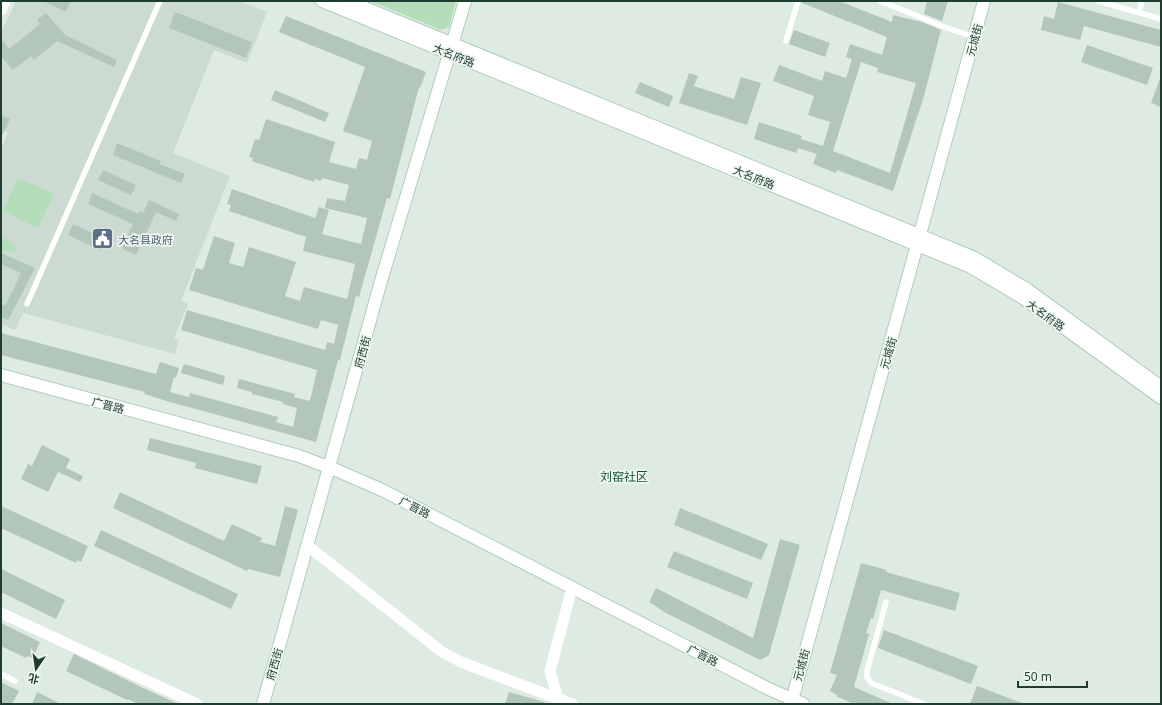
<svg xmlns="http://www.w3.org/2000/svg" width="1162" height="705" viewBox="0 0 1162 705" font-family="'Noto Sans','Noto Sans SC',sans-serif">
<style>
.built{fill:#ccdbd1}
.green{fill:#b4deb9}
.building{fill:#b3c6bb;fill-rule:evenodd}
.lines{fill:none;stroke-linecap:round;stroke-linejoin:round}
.secondary-casing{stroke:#b0ccbd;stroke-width:14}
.lane{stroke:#fff;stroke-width:5.5}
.street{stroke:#fff;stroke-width:11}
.secondary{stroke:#fff;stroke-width:12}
.labels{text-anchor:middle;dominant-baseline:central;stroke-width:3.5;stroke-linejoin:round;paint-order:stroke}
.street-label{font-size:11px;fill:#1e3c2f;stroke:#eef7f1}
.service-label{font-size:11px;fill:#4e5e75;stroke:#eef7f1;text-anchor:start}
.neighbourhood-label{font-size:12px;fill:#184f39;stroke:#eef7f1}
</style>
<rect width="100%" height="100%" fill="#deebe3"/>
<path class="built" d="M16,1h223l28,11 -20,51 -33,-13 -41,103 57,23 -49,125 7,3 -14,34 5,2 -4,14 -152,-41 -8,17 -14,-6v-175l7,-16 -7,-3v-98z"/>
<path class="green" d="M370,1h86l-7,26 -8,3z
M18,178l36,16 -16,34 -35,-17z
M1,238l8,2 7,7 -2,5 -13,-2z"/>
<path class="building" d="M43,1h23l4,2 -4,9z
M802,1h37l53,21 1,-7 29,7 19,8 -17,66 -31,95 -56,-21 -1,3 -23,-9 4,-10 -19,-6 -2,5 -42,-14 5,-17 43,14 -1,3 22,7 7,-24 -22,-7 6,-19 -41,-15 6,-16 43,16 3,-10 21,7 6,-19 -6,-2 4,-13 32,11 5,-18 -85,-34zM861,62l17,6 -1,4 39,11 -26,90 -57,-22z
M927,1h21l-6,20 -18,-7z
M1058,2l103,28v17l-77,-21 -4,14 -39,-10 3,-14 10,3z
M175,12l77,30 -6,16 -77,-30z
M46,13l19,22 52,25 -3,7 -57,-26 -23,19 -3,-4 -18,14 -12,-14v-17l8,10 31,-25 -3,-4z
M286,16l140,56 -6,16 -1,-1 -29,112 -3,-1 -28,99 -3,-1 -16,64h-2l-22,82 -146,-40 -26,-8 1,-2 -144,-37v-22l155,41 4,-12 19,6 -3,10 -2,-1 -4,15 19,5 1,-4 88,24 -2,5 17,5 4,-19 -14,-4v-2l-31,-8v-2l-15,-4 2,-9 56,15 -1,3 16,4 7,-31 -136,-40 6,-20 138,40 2,-8 7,2 4,-19 -17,-5 -3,9 -129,-39 7,-22 7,2 11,-34 21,7 -6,20 14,4 6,-20 47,15 -11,34 15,5 4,-14 43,12 8,-35 -52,-13 3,-14 -77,-26 2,-6 -4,-1 5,-15 83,29 4,-11 10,3 -7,24 39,10 6,-26 -42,-10 2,-10 18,3 4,-16 -27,-7 -1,3 -6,-2 -1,3 -62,-21 1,-3 -4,-1 6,-18 4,1 7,-21 69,23 -6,20 27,7 3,-11 8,2 5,-19 -29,-10 22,-64 -86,-35z
M794,30l36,13 -5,14 -36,-13z
M1087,45l66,23 -6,17 -66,-23z
M689,73l9,3 -4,10 40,13 7,-22 20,6 -14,42 -68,-22z
M1160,78h1v29l-10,-4z
M640,82l33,14 -4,11 -34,-14z
M275,90l54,23 -4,9 -54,-22z
M1,115l9,4 -9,19z
M117,143l44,18 -2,3 26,10 -4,9 -68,-28z
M103,170l33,15 -5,10 -33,-15z
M92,193l46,21 1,-3 4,2 6,-13 30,14 -3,7 -20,-9 -20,43 -14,-6 11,-25 -45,-20z
M73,224l34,16 -5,11 -34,-16z
M1,253l34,15 -27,52 -7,-3v-13l4,2 16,-33 -20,-9z
M184,364l41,12 -2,9 -42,-12z
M150,438l112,28 -5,18 -62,-16 1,-5 -49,-13z
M42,445l28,14 -4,9 17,8 -3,6 -22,-10 -10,20 -27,-13 7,-15 4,2z
M120,492l104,49 8,-17 30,14 -2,4 15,4 10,-40 13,4 -18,67 -32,-8 -1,2 -134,-63z
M1,506l87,40 -7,16 -4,-2 -1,3 -75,-35z
M680,508l88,36 -7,16 -87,-35z
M101,530l137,64 -7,15 -137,-63z
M780,539l20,6 -31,110 -9,5 -94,-47 -17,-11 7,-14 97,50z
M674,551l79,32 -6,16 -80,-32z
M861,563l26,7 -1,2 74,21 -5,18 -74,-21 -8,29 -2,-1 -5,15 3,1 -15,53 39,17h-39l-18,-8 1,-1 -7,-4 7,-16 -7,-2z
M1,569l64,31 -9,19 -55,-27z
M1,623l39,19 -7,16 -6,-2 -1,2 -25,-12z
M884,630l94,36 -7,18 -93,-36z
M74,654l67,33 37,17h-40l-10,-5 -1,1 -61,-29z
M1,682l18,9 -7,13h-11z
M977,686l45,17v1h-52z
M37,692l24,12h-29z
M509,692l35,10v2h-39z"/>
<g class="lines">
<defs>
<path id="secondary" d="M322,1l649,266 52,31 138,100
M348,1l627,257 53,32 133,97
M1,375l298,81 37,14 46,20 389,200 32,14
M263,704l118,-423 84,-280
M791,704l193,-703"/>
</defs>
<use href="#secondary" class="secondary-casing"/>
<path class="lane" d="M880,1l67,27 27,9
M1098,1l63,18
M1139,13l3,-12
M786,41l12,-40
M27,304l133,-303
M886,602l-19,69v6l4,6 53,21
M1,674l14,7"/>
<path class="street" d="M1,10l4,-9
M308,546l134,106 19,10 111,42
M1,613l196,91
M558,699l-8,-28 22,-83"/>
<use href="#secondary" class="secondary"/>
</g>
<defs>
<symbol id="civic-square" viewBox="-11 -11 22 22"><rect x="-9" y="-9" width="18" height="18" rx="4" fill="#5c6f8a" stroke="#eef7f1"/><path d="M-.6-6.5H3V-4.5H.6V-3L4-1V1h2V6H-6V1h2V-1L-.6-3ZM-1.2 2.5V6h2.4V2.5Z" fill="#fff"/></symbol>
</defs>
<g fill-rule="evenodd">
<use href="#civic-square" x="90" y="226" width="25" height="25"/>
</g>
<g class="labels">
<g class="street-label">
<text transform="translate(974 40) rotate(-75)">元城街</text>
<text transform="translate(454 55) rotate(22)">大名府路</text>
<text transform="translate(754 177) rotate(22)">大名府路</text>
<text transform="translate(1046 315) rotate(36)">大名府路</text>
<text transform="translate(362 352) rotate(-75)">府西街</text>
<text transform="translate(888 353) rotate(-74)">元城街</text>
<text transform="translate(108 405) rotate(15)">广晋路</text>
<text transform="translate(415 507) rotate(27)">广晋路</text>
<text transform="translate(703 655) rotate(27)">广晋路</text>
<text transform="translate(274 664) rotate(-74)">府西街</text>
<text transform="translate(801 665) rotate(-75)">元城街</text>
</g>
<g class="service-label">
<text x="118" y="239">大名县政府</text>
</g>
<g class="neighbourhood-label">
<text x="624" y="476">刘窑社区</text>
</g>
</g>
<rect width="1162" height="705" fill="none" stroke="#1e3c2f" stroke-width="4"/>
<g transform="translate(36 669) rotate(193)" stroke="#eef7f1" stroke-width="3" paint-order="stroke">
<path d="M0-3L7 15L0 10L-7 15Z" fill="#1e3c2f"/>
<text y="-6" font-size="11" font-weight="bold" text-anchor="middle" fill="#1e3c2f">北</text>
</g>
<path d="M1018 681v6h69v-6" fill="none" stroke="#1e3c2f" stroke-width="2"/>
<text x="1024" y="681" font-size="12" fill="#1e3c2f" stroke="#eef7f1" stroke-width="3" paint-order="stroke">50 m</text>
</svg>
